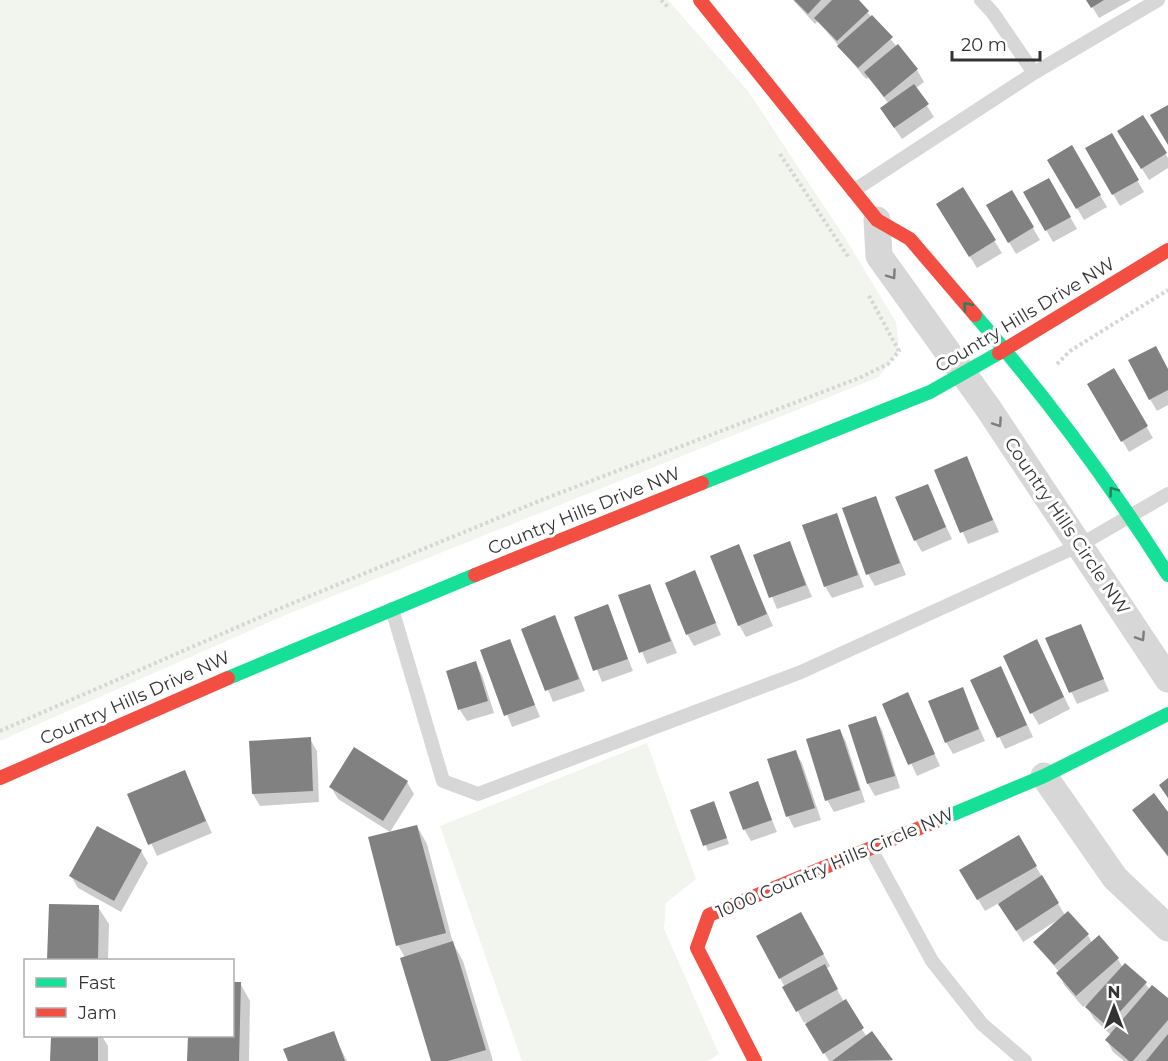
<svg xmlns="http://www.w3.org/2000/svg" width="1168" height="1061" viewBox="0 0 1168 1061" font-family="Montserrat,sans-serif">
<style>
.green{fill:#f1f5ed}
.shadow{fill:#0003}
.building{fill:#818181}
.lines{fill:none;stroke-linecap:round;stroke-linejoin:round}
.path{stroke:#d6d6d6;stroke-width:4;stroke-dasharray:3 3;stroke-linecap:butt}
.lane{stroke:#d7d7d7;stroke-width:14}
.street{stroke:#d7d7d7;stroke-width:27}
.fast{stroke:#16e098;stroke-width:14}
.jam{stroke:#f24e42;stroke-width:14}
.oneway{stroke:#7d7d7d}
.oneway2{stroke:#268160}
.labels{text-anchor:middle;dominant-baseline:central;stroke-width:6;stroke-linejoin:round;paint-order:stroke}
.street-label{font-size:18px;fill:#333;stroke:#fff}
</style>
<rect width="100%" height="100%" fill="#fff"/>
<path class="green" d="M0,0h668l80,91 99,150 49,81 3,28 -20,27 -596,239 -283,125z
M647,743l49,136 -30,24 -2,26 55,125 -11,7h-186l-82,-235z"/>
<path class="shadow" d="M793,0h64l60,70 7,12 -8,6 18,29 -32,22 -13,-19 -1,-17 -19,-26 -3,2 -48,-58 -3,3z
M1088,0h43l-32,18z
M1142,117l26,41v10l-19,12 -23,-37z
M1111,135l33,57 -24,14 -33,-57z
M1072,147l35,60 -23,13 -35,-59z
M1049,180l28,49 -24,13 -28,-49z
M962,189l40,64 -25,15 -32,-52z
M1012,192l28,48 -24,14 -28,-48z
M1114,370l39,68 -24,14 -40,-68z
M1168,371v34l-11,6 -7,-12z
M966,458l33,74 -31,12 -32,-73z
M927,486l25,53 -30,13 -7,-12z
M875,498l31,77 -31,11 -7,-12z
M836,515l28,72 -32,11 -7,-12z
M790,543l22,54 -35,12 -22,-53z
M738,546l35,80 -27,11 -7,-12z
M694,572l27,63 -27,11 -7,-12z
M650,586l27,67 -30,11 -27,-68z
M607,606l26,65 -31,11 -26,-64z
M555,617l30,74 -32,11 -30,-73z
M1080,626l29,65 -32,13 -30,-65z
M509,641l31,76 -28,10 -30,-76z
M1043,653l27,56 -31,16 -7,-12z
M475,663l7,12 12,38 -27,8 -7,-11 -12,-38z
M1001,668l32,69 -28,12 -33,-69z
M962,689l23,52 -32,13 -7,-12z
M908,694l32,72 -23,10 -33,-71z
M875,718l7,12 18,58 -25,8 -7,-12 -18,-58z
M840,730l6,12 19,60 -31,10 -7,-12z
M310,739l7,12 2,51 -59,4 -7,-12z
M795,752l7,11 19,57 -27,8 -6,-12z
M184,772l28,61 -55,23 -28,-61z
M407,782l7,12 -24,38 -52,-33 -7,-12z
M757,783l20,49 -26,9 -7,-12z
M716,808l13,36 -21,7 -16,-40z
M1134,811l34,3v43l-27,-35z
M417,826l10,18 26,99 10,18 30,100h-60l-28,-103 -7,-13z
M1018,837l47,78 23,20 4,8 26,16 5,9 22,15 5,7 18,10v61h-44l-11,-9 -6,-12 4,-5 -17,-16 -7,-12 5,-5 -9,5 -19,-22 -5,-13 -24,-30 21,-21 -33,21 -24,-39 -14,8 -24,-40z
M141,851l7,12 -27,49 -43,-24 -7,-12z
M50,905l48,2 11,17 -1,36h-59z
M801,914l29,52 -4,3 18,33 23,35 4,-4 21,28h-63l-23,-39 -2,1 -46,-86z
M240,983l10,18 -1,60h-60v-25h43z
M333,1033l14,28h-58z
M52,1036h50l6,10v15h-56z"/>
<path class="building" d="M794,0h27l-13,14z
M832,0h27l10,11 -32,30 -23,-23z
M1086,0h18l-13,8z
M872,15l21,22 -35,31 -21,-22z
M898,44l20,25 -34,28 -20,-25z
M914,84l15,20 -35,24 -14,-20z
M1168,105v40l-18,-30z
M1143,115l24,38 -26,16 -24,-38z
M1112,133l27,47 -27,15 -27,-47z
M1072,145l29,50 -25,14 -29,-49z
M1049,178l22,39 -26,14 -22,-39z
M963,187l33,53 -27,17 -33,-53z
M1012,190l22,37 -26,16 -22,-38z
M1156,346l12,23v21l-19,10 -21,-40z
M1114,368l34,58 -27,16 -34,-58z
M967,456l26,64 -33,13 -26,-63z
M928,484l18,43 -32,14 -19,-44z
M876,496l24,67 -34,12 -24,-67z
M837,513l21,62 -34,12 -22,-62z
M790,541l16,44 -37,13 -16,-43z
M739,544l28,70 -29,12 -28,-70z
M695,570l21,53 -30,12 -21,-52z
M650,584l21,57 -32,12 -21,-58z
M608,604l20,55 -35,12 -19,-54z
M555,615l24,64 -34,12 -24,-62z
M1081,624l23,55 -35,14 -24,-55z
M510,639l25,66 -31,11 -24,-66z
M1037,639l27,58 -34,17 -27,-58z
M476,661l12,40 -30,9 -12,-39z
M1001,666l26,59 -30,13 -27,-58z
M963,687l16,42 -34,14 -17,-42z
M908,692l27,62 -27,11 -26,-61z
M876,716l19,60 -28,8 -19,-59z
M840,729l20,61 -35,11 -19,-62z
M311,737l2,54 -61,3 -3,-53z
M354,747l54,34 -25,40 -54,-34z
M796,750l19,58 -29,9 -19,-58z
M185,770l21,51 -58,24 -21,-51z
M1168,778v20l-9,-13z
M758,781l14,39 -29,10 -14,-38z
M1154,793l14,19v44l-36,-46z
M714,801l13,37 -24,8 -13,-36z
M417,825l29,108 -50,13 -28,-109z
M97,826l45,24 -28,51 -45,-25z
M1019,835l18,31 -60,34 -18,-30z
M1042,875l17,28 -43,28 -18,-27z
M49,904l50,1 -1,55h-51z
M1068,911l21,23 -35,31 -21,-23z
M801,912l23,42 -45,25 -23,-43z
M1099,935l20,23 -43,38 -20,-23z
M453,941l33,109 -38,11h-17l-31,-103z
M1125,963l22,19 -40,44 -22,-19z
M825,964l13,25 -42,23 -14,-25z
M232,982h9l-2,79h-52l1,-25h44z
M1152,985l16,13v22l-35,41h-4l-24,-21z
M846,999l18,29 -41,26 -18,-30z
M334,1031l11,30h-57l-5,-12z
M872,1031l21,29 -61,1z
M1168,1034v27h-22z
M51,1036h47v25h-48z"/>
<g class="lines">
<path class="path" d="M661,0l8,8
M780,154l69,104
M1057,364l13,-13 98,-61
M0,731l281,-123 263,-109 315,-121 29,-14 11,-13 -31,-57"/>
<path class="lane" d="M981,0l12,13 41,60
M853,191l181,-118 124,-73
M392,609l51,172 35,13 323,-122 279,-127 88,-51
M871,849l61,112 50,63 43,37"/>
<path class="street" d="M877,220l2,36 109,152 180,271
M1044,776l71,102 53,50"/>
<path class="fast" d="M975,315c71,82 135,168 193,260
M702,483l228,-91 69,-39
M228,678l247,-103
M939,820l105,-44 124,-62"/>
<path class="jam" d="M700,0l177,220 33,19 65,76
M999,353l169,-103
M475,575l227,-92
M0,778l228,-100
M755,1061l-58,-113 12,-33 230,-95"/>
</g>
<defs><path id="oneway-chevron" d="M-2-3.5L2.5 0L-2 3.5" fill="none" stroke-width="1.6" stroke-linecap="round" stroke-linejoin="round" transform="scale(1.5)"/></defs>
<g class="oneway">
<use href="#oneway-chevron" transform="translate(892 275) rotate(55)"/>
<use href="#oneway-chevron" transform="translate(998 423) rotate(56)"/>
<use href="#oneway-chevron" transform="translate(1141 637) rotate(57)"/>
</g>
<g class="oneway2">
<use href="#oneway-chevron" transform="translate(967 306) rotate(-131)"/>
<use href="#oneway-chevron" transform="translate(1113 491) rotate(-126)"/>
</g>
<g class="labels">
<g class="street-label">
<text transform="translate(1025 315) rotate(-31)">Country Hills Drive NW</text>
<text transform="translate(584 511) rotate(-22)">Country Hills Drive NW</text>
<text transform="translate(1067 526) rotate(56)">Country Hills Circle NW</text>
<text transform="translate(135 698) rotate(-24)">Country Hills Drive NW</text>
<text transform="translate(835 863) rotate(-23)">1000 Country Hills Circle NW</text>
</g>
</g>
<rect x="24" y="959" width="210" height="78" fill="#ffffff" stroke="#adadad" stroke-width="1.5"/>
<rect x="36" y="978" width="30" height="9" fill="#16e098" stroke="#adadad" stroke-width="1.5"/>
<text x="78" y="989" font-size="18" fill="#333333">Fast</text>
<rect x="36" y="1008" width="30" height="9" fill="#f24e42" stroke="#adadad" stroke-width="1.5"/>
<text x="78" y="1019" font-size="18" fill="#333333">Jam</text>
<g transform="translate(1114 1007)" stroke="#ffffff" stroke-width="4.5" paint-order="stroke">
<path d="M0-4.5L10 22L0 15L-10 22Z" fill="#333333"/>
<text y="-9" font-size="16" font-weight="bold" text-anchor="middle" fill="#333333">N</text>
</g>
<path d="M952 51v9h88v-9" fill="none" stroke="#333333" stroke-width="3"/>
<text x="961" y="51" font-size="18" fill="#333333" stroke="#ffffff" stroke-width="4.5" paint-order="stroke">20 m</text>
</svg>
